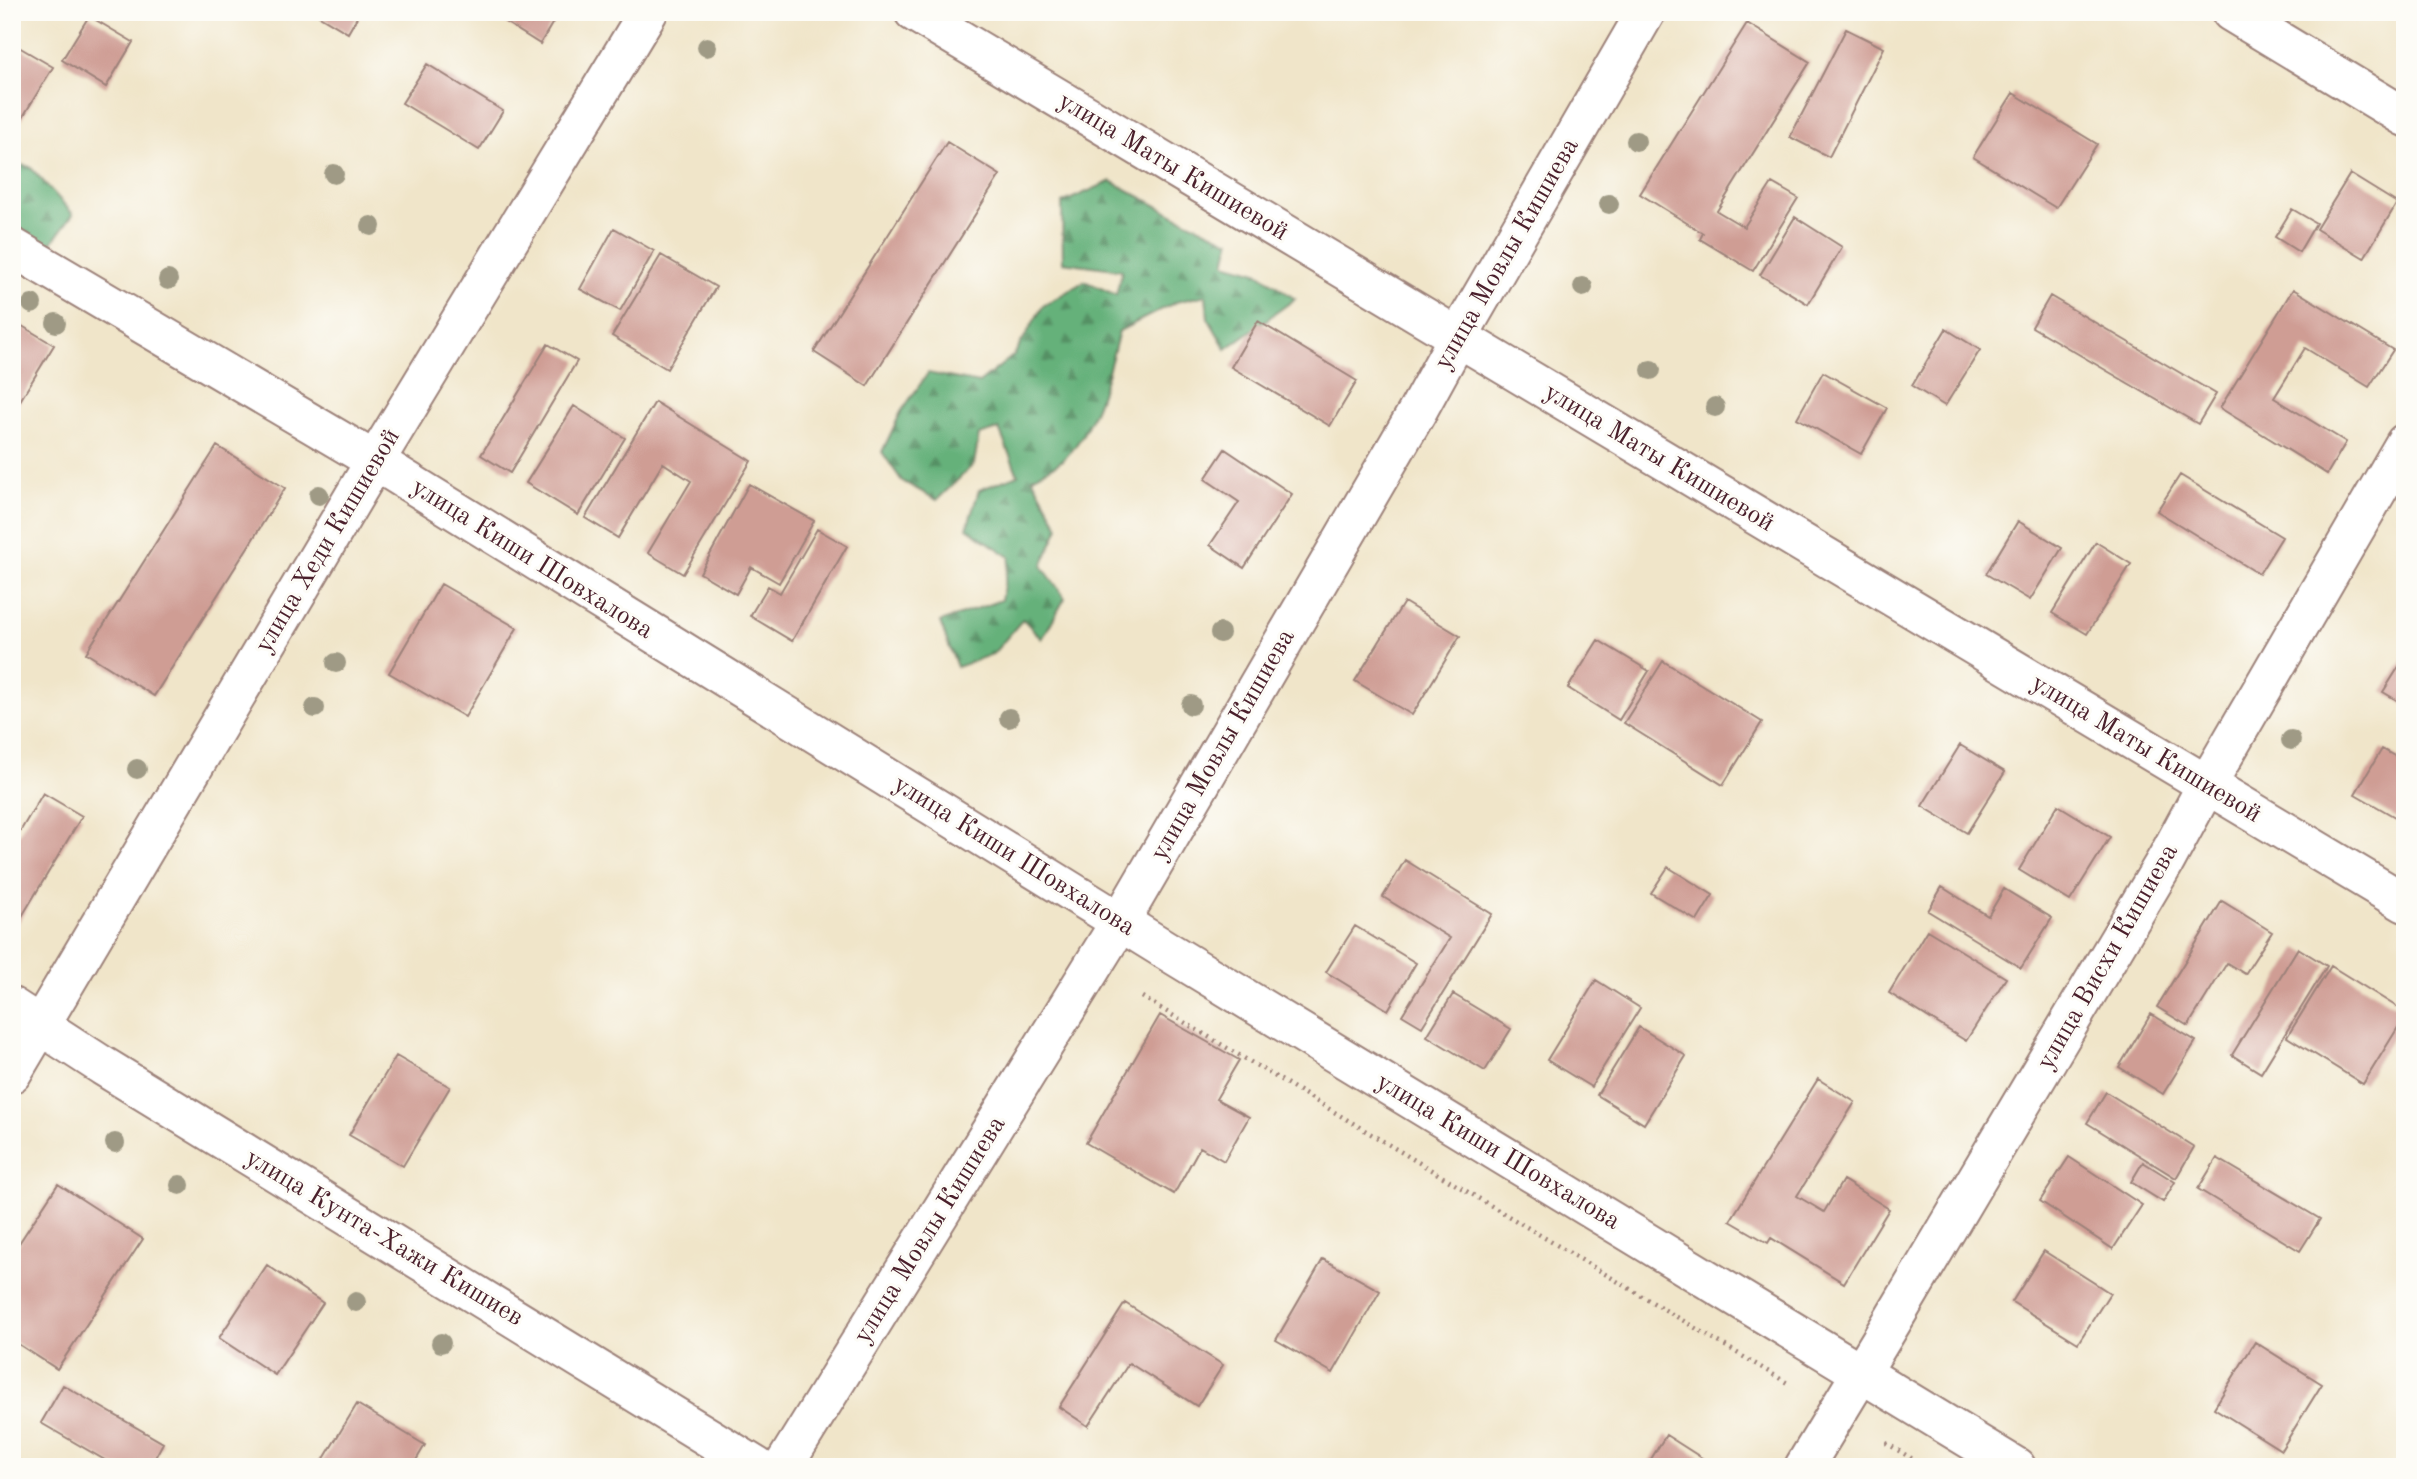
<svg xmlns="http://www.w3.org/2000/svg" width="2417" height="1479" viewBox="0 0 2417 1479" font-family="'Old Standard TT',serif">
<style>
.forest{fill:url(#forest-firs);stroke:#586852;stroke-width:2}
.building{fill:#cf9d94}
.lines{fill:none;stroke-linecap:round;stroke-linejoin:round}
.minor-casing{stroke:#9d827a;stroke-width:42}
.major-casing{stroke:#9d827a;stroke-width:42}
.path{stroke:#9d827a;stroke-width:4.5;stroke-dasharray:2 5;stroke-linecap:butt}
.minor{stroke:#fff;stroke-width:38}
.major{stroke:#fff;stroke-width:38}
.tree{fill:#9f9a85}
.labels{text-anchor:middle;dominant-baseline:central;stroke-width:6;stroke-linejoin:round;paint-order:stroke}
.street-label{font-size:26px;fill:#4a1f2b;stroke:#fdfcf7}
</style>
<defs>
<pattern id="forest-firs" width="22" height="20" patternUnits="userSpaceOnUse" patternTransform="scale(1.75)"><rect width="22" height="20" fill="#65b17a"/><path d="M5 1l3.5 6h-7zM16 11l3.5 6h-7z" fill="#558f64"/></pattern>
</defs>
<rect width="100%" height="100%" fill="#fdfcf7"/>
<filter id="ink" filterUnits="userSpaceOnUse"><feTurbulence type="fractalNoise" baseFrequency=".0143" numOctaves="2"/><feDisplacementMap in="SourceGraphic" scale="14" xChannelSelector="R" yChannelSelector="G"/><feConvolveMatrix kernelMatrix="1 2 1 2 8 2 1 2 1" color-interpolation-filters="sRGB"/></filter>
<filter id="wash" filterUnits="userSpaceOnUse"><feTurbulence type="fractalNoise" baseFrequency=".00686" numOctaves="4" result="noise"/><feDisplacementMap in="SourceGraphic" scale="28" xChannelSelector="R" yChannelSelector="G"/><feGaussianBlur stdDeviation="1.57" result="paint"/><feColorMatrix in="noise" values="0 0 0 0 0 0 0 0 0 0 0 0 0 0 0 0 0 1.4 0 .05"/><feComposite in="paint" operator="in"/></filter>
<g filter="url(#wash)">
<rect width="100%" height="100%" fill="#f0e5c9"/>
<path class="forest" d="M12,163l18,4 43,47 -32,43 -29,-21z
M1111,181l65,35 54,25 -5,22 32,9 38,27 -69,50 -18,-31 -2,-23 -30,7 -57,29c-10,39 -27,110 -62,133 -8,5 -17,9 -25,13l27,50 -17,39 23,32 -23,41 -19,-20 -30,35 -36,13 -17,-45 61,-22 9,-43 -43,-29 12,-38 39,-15 -19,-46 -20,6 -5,29 -37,36 -35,-19 -20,-29 19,-40 27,-39 51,10 35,-28 29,-49 42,-25 31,14 6,-25 -59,-8 -1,-59z"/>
<g id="blocks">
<path class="building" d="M313,12h47l-12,21z
M489,12h70l-19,32z
M89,16l44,26 -27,45 -44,-27z
M1747,23l63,39 -93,149 27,16 28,-44 26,15 -45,73 -53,-32 3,-6 -63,-39z
M1846,29l38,19 -55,109 -39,-20z
M12,43l41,24 -41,68z
M427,64l76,47 -24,39 -77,-47z
M2013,93l84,51 -41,64 -83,-51z
M947,142l53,33 -133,211 -53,-34z
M2350,174l47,29 -33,55 -48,-29z
M2292,209l24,14 -17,29 -24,-15z
M1795,217l47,30 -34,57 -48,-29z
M614,228l40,23 -34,60 -40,-22z
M661,255l55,32 -49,82 -55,-33z
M2293,289l100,61 -24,37 -64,-39 -31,50 72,44 -19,32 -107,-66z
M2050,296l166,98 -18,30 -166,-97z
M12,320l42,25 -42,69z
M1258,321l99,60 -27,45 -99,-59z
M1946,329l34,21 -35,56 -33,-20z
M548,344l29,17 -67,112 -29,-18z
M1823,372l64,36 -26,46 -64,-36z
M655,402l96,59 -68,113 -35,-21 43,-72 -28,-18 -45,75 -33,-20z
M574,406l51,32 -47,77 -52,-32z
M217,446l68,42 -131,208 -68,-43z
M1225,449l67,45 -48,74 -34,-23 29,-43 -34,-23z
M2180,475l102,62 -23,37 -102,-63z
M749,484l65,37 -35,62 -28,-16 -15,27 -36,-21z
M2018,521l44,27 -32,52 -44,-26z
M817,529l30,17 -55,95 -42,-25 18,-30 12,7z
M2096,542l35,22 -44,70 -35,-21z
M441,584l76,44 -52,89 -76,-44z
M1404,602l56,34 -48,79 -57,-34z
M1598,640l51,31 -30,49 -51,-32z
M2405,657v48l-22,-13z
M1663,661l99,61 -39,63 -99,-62z
M1960,745l45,27 -38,61 -45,-27z
M2382,749l23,13v55l-3,4 -47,-27z
M43,793l39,23 -70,117v-88z
M2058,805l52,32 -40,64 -51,-31z
M1405,860l87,54 -70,113 -20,-12 48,-77 -67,-41z
M1668,867l45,28 -16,26 -46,-28z
M1942,887l46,29 16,-27 48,29 -31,50 -93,-57z
M2222,901l50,31 -27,42 -18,-11 -39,63 -31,-19z
M1355,926l61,37 -28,47 -62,-38z
M1927,930l79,48 -40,63 -77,-48z
M2298,948l29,18 -66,107 -29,-18z
M2331,966l74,46v4l-42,68 -76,-47z
M1596,980l44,28 -49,79 -44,-27z
M1453,994l58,35 -26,42 -58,-35z
M2151,1014l45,27 -33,53 -44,-27z
M1160,1015l79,45 -23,39 33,18 -25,44 -24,-14 -26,47 -88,-51z
M1639,1027l47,29 -42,68 -47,-29z
M396,1056l54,31 -47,79 -54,-31z
M1818,1079l37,23 -58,94 27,16 19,-32 46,29 -45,74 -73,-45 -3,5 -38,-22z
M2106,1092l88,55 -18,31 -89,-55z
M2069,1157l73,48 -29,44 -73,-48z
M2217,1158l103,61 -20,32 -102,-62z
M2143,1162l32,20 -12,20 -32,-20z
M58,1184l85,55 -86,130 -45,-29v-86z
M2044,1251l66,42 -32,50 -66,-41z
M1323,1259l57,32 -47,82 -57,-33z
M267,1265l56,38 -48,72 -56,-37z
M1125,1303l98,62 -26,41 -68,-43 -41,63 -29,-19z
M2255,1342l67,42 -41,66 -67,-42z
M63,1385l100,58 -13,24h-33l-76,-44z
M357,1404l68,41 -13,22h-93z
M1666,1435l50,32h-70z"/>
</g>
</g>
<g filter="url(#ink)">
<use href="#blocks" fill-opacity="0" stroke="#9d827a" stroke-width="2"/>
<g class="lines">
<defs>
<path id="minor" d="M2231,12l174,105
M12,247l363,214 794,491 847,515
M12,1007l91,59 654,401
M783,1467l337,-545 297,-510 41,-75 188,-325
M1804,1467l83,-137 279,-470 40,-74 199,-343"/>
<path id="major" d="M914,12l1491,891
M12,1073l363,-612 273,-449"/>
</defs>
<use href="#minor" class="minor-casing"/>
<use href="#major" class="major-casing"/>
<path class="path" d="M1142,997l647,387
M1886,1443l40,24"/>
<use href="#minor" class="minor"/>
<use href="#major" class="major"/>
</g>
<g class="tree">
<circle cx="707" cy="47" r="10"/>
<circle cx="1636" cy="141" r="10"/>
<circle cx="334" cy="174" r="10"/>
<circle cx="1609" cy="204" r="10"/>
<circle cx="371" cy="226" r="10"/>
<circle cx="168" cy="280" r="10"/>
<circle cx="1583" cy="287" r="10"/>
<circle cx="32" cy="304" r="10"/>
<circle cx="56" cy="323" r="10"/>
<circle cx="1651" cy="370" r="10"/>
<circle cx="1715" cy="407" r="10"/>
<circle cx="319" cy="495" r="10"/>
<circle cx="1220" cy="633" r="10"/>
<circle cx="336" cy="663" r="10"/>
<circle cx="1191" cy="705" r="10"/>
<circle cx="315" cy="708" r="10"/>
<circle cx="1009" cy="718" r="10"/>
<circle cx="2291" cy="740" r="10"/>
<circle cx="137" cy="769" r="10"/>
<circle cx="115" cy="1143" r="10"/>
<circle cx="180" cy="1185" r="10"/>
<circle cx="356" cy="1302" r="10"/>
<circle cx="441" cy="1343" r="10"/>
</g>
</g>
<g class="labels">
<g class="street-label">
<text transform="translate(1173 167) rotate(31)">улица Маты Кишиевой</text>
<text transform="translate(1507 254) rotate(-60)">улица Мовлы Кишиева</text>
<text transform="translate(1659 458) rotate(31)">улица Маты Кишиевой</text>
<text transform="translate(328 541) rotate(-59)">улица Хеди Кишиевой</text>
<text transform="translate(532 559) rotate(32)">улица Киши Шовхалова</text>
<text transform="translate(1223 745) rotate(-60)">улица Мовлы Кишиева</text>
<text transform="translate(2146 749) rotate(31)">улица Маты Кишиевой</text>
<text transform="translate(1014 856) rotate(32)">улица Киши Шовхалова</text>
<text transform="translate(2108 957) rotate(-60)">улица Висхи Кишиева</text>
<text transform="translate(1498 1152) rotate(31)">улица Киши Шовхалова</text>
<text transform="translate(930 1230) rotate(-58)">улица Мовлы Кишиева</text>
<text transform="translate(384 1238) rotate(31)">улица Кунта-Хажи Кишиев</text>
</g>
</g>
<rect width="2417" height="1479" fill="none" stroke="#fdfcf7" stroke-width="42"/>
</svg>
